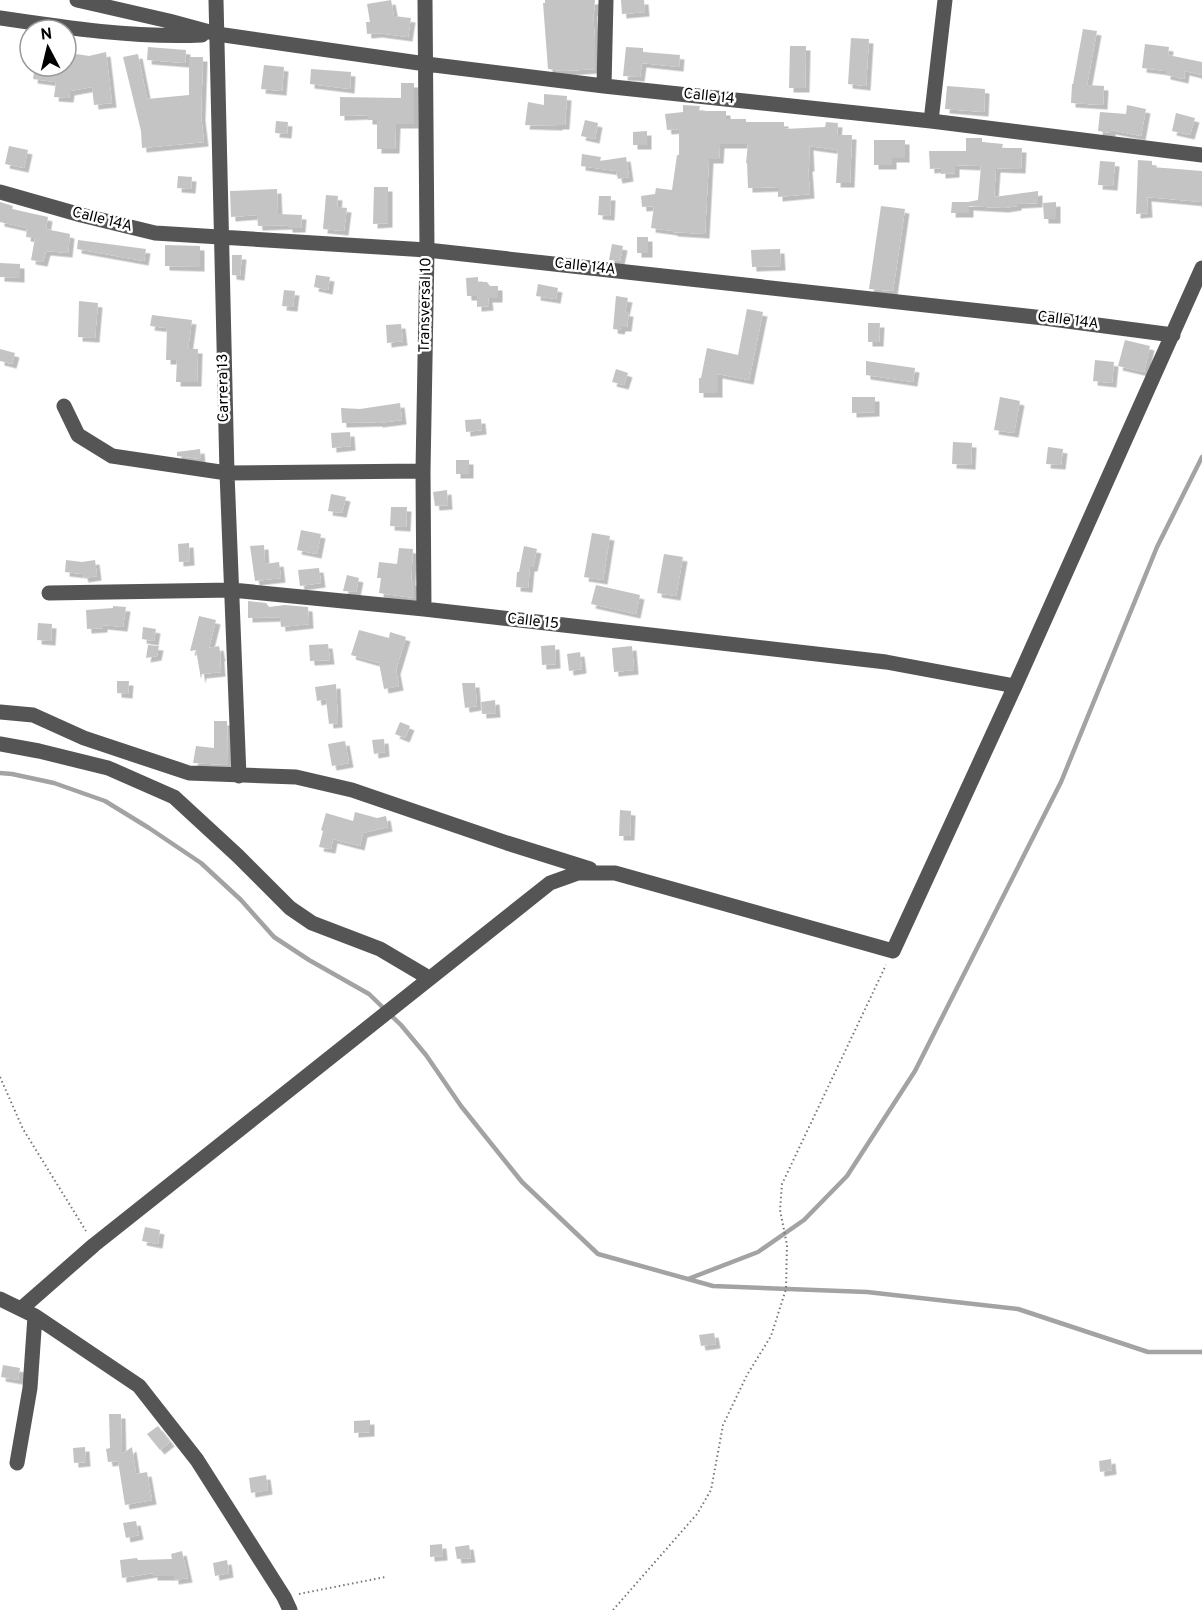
<svg xmlns="http://www.w3.org/2000/svg" width="1202" height="1610" viewBox="0 0 1202 1610" font-family="Overpass,sans-serif">
<style>
.lines{fill:none;stroke-linecap:round;stroke-linejoin:round}
.stream{stroke:#a3a3a3;stroke-width:4.5}
.building{fill:#c4c4c4;filter:url(#shadow)}
.path{stroke:#777;stroke-width:2;stroke-dasharray:1.5 3;stroke-linecap:butt}
.minor{stroke:#555;stroke-width:15}
.labels{text-anchor:middle;dominant-baseline:central;stroke-width:5;stroke-linejoin:round;paint-order:stroke}
.street-label{font-size:15px;fill:#000;stroke:#fff}
</style>
<defs>
<filter id="shadow"><feDropShadow dx="4.5" dy="4.5" stdDeviation="0" flood-color="#0004"/></filter>
</defs>
<rect width="100%" height="100%" fill="#fff"/>
<g class="lines">
<path class="stream" d="M0,773l12,1 42,9 51,18 44,27 52,35 40,37 33,37 35,23 60,34 32,31 25,30 35,51 61,76 76,72 115,32 154,6 151,17 130,43h54
M688,1279l70,-27 46,-32 43,-44 68,-105 146,-289 96,-235 45,-90"/>
</g>
<path class="building" d="M391,0l3,16 17,2 -3,19 -30,-4 -11,1 -1,-12h4l-3,-18z
M545,0h50l-1,12h-1l2,30v27l-31,2 -16,-2 -5,-66h2z
M621,0h23l1,12 -23,2z
M1083,29l14,2 -10,54 17,1 -1,19 -32,-2 1,-19h1z
M851,38l18,1 -3,47 -18,-2z
M1145,44l24,3 -1,8 34,7v13l-17,-4 -1,8 -18,-4v-4l-24,-3z
M790,46h16l-1,42h-16z
M148,47l38,3 -1,13 -38,-3z
M626,47l17,1v4l37,3 -1,12 -37,-4 -2,14 -17,-1z
M106,52l6,51 -18,2 -2,-18 -22,4 -1,7 -15,-1 2,-15 -23,-3 2,-13h31v-7h3l1,-6 19,3z
M138,54l9,45 42,-4v-38h14l-2,59 3,26 -62,6 -1,-17 -18,-74z
M264,65l20,2 -2,24 -21,-2z
M311,69l40,3 -1,17 -40,-5z
M401,83h13v41h-18l-1,25h-18v-29h-9v-5l-28,1v-19l61,1z
M947,86l38,3 -1,23 -39,-3z
M544,94l23,2 -2,29h-7v1l-33,-1 3,-23 16,3z
M683,105l17,1 -1,5h27v8h20v3h38v7l41,-2 1,-5 12,1 -1,12h15l-2,48h-14l2,-33 -29,-4 1,21h-2l2,27 -32,3v-10l-30,1 -1,-25h-1l2,-19h-28l-1,15h-10l-4,75 -32,-2v-1l-22,-3 3,-22 -12,1 -1,-11 14,-2 1,-6 16,2 5,-35h2v-26l-12,1 -2,-16 18,-2z
M1127,105l19,4 -5,27 -30,-6v3l-13,-2 2,-19 26,2z
M1176,113l19,5 -5,17 -18,-4z
M585,120l13,3 -3,16 -14,-3z
M276,121l12,1 -1,12 -12,-1z
M647,131v14h-14v-13z
M966,138h16v4l21,2 -1,4h20l-1,21 -25,-1 -2,29 44,-6v12l-21,1v2l-13,2 -35,-2v7h-18l1,-11h16l10,-2 3,-34 -26,-1v8l-14,1v-6l-11,1 -1,-18h37z
M874,140h31v18h-13v7h-18z
M9,146l19,4 -4,18 -19,-4z
M582,154l19,3 -1,4 26,-4 3,20 -11,2 -2,-8 -35,-5z
M1138,160l14,1v6l50,4v31l-55,-5 1,16 -12,1z
M1100,161l15,1 -2,24 -15,-1z
M178,176l14,1 -1,12 -14,-1z
M374,187h14v36l-15,1z
M277,189l1,25 24,1 -1,13h-13v-3l-30,1 -1,-11 -26,2 -1,-26z
M326,195l12,1 -1,11 10,1 -3,23 -21,-2z
M599,196h12l-1,20 -12,-1z
M0,202l13,4 -1,3 36,8 -2,12 24,5 -2,19 -22,-2 -3,11 -12,-2 4,-22 -9,-1 1,-9 -27,-6z
M1056,202v17h-12l-1,-16z
M881,206l24,3 -12,82 -24,-2z
M637,237h11v16h-11z
M78,240l68,9 -2,12 -67,-12z
M612,244l11,2 -3,15 -11,-1z
M165,245l35,1v21l-35,-1z
M780,249l1,17 -29,1 -1,-17z
M232,255h10l-2,21 -8,-1z
M0,263l20,1v14l-20,-1z
M316,275l14,2 -2,13 -14,-3z
M478,277v5h9l3,4h8v12h-10l1,8 -12,1v-11h-10l-1,-18z
M538,284l20,4 -2,11 -20,-3z
M284,290l11,1 -2,16 -11,-1z
M616,296l12,2 -3,14h4l-2,15h-6l-1,3 -7,-1z
M79,301l19,2 -3,35 -17,-1z
M747,309l16,3 -14,68 -31,-6v19h-19v-15h2l6,-30 31,7z
M152,315l40,5 -4,29h10l-1,33h-21l1,-22h-11l1,-32 -17,-2z
M868,323h12l-1,19h-11z
M401,324l2,17 -16,2 -1,-18z
M1125,340l25,6 -6,26 -26,-6z
M0,349l15,4 -3,11 -12,-3z
M1095,360l19,2 -2,21 -19,-2z
M866,361l49,7 -2,14 -47,-7z
M616,369l12,4 -4,12 -12,-3z
M852,397h23v15l-23,1z
M1000,397l20,4 -6,32 -20,-3z
M400,403l2,17 -24,3v-1l-36,1 -1,-15 19,1z
M481,419l1,11 -16,2 -1,-12z
M350,432l1,14 -19,2 -1,-15z
M953,442l19,1 -1,22 -19,-1z
M1048,447l15,2 -2,16 -15,-1z
M200,449l1,10 -24,-3v-4z
M456,460h13v14h-13z
M447,490l1,15 -13,1 -2,-14z
M331,494l15,3 -4,16 -14,-2z
M391,507h16l-1,20 -16,-1z
M301,530l20,4 -4,20 -20,-4z
M592,533l18,3 -7,44 -19,-3z
M189,543l1,18 -11,1 -1,-18z
M264,545l1,19 14,-2 2,16 -26,3 -5,-35z
M524,546l13,3 -4,18h-3l-2,21 -12,-1 1,-15h2z
M399,548l14,1 -2,32h3v17l-35,-5 2,-15h-4l2,-16 18,2z
M664,554l19,3 -7,39 -19,-3z
M66,560l16,2 13,-2 2,16 -13,2 -1,-4 -18,-2z
M319,568l2,15 -21,3 -2,-16z
M347,575l12,3 -3,14 -13,-1z
M596,585l44,10 -4,19 -45,-10z
M248,601l18,2 3,4 16,-2 23,2 1,17 -28,3 -1,-10 -32,1z
M113,606l13,1 -3,20 -20,-2v3l-16,1 -1,-19 27,-2z
M199,616l17,4 -7,28 10,-2 2,11h-1l1,15 -19,2 -1,5 -5,-29 -6,1z
M38,623l14,1 -1,17 -14,-1z
M143,627l13,2 -2,12 -12,-2z
M359,630l30,8 1,-6 16,5 -10,33 3,16 -15,3 -5,-26 -28,-8z
M328,644l2,16 -20,1 -1,-16z
M148,645l11,1 -2,10 -11,2z
M555,645l1,19 -14,1 -1,-19z
M632,646l2,24 -20,2 -2,-24z
M580,652l2,17 -13,2 -2,-17z
M117,681h12l-1,13 -11,-1z
M462,683h13l2,23 -12,2z
M336,684l2,39 -9,1 -3,-25 -9,2 -2,-14z
M495,700l1,13 -14,1 -1,-12z
M214,721h13l1,44 -35,-2 3,-17 18,2z
M400,722l10,4 -5,12 -10,-4z
M384,739l1,13 -11,2 -2,-14z
M345,741l4,22 -17,3 -4,-22z
M620,810l11,1 -1,25h-11z
M355,812l22,6 9,-2 2,11 -25,6 -3,13 -27,-7 -2,10 -12,-2 4,-16 -2,-1 5,-17 27,8z
M145,1227l15,3 -2,14 -16,-3z
M714,1333l2,11 -15,2 -2,-11z
M3,1365l17,3 -2,12 -17,-3z
M109,1414h12l1,40 10,-7 4,27 11,-2 5,28 -27,5 -7,-44 -10,1 -2,-13 4,-1z
M370,1420v12l-16,1v-12z
M158,1426l12,16 -10,8 -13,-16z
M85,1447l1,15 -12,1 -1,-15z
M1111,1459l1,11 -12,2 -1,-11z
M266,1475l2,15 -17,3 -2,-15z
M136,1521l3,14 -13,3 -3,-15z
M442,1544l1,12 -13,1v-12z
M469,1545l2,13 -14,1 -2,-12z
M182,1551l6,27 -14,2v-4h-21v-3l-31,5 -2,-18 17,-2 1,2 34,-1 -1,-5z
M227,1560l2,13 -14,3 -2,-13z"/>
<g class="lines">
<path class="path" d="M0,1077l23,52 63,102
M299,1594l86,-17
M613,1610l84,-96 14,-24 12,-65 24,-50 24,-39 15,-47 1,-44 -7,-35 2,-26 104,-219"/>
<path class="minor" d="M77,0l92,21 48,13 209,30 178,22 327,35 271,34
M216,0l11,473 12,303
M0,18c67,10 134,20 202,17
M604,86l2,-86
M931,121l14,-121
M0,192l81,23 74,18 272,17 617,68 129,17
M64,406l14,29 34,21 115,17 196,-2
M49,593l183,-3 192,19 462,53 129,24
M424,609l-1,-138 4,-221 -2,-250
M0,712l33,3 51,23 105,35 107,4 56,13 155,53 83,26
M0,744l39,7 69,17 66,29 64,59 52,52 22,15 68,26 49,29
M0,1299l35,17 104,70 58,74 87,137 6,13
M22,1308l72,-63 456,-362 28,-10h37l278,78 122,-265 187,-418
M17,1463l13,-75 5,-72"/>
</g>
<g class="labels">
<g class="street-label">
<text transform="translate(709 97) rotate(6)">Calle 14</text>
<text transform="translate(102 220) rotate(14)">Calle 14A</text>
<text transform="translate(585 267) rotate(6)">Calle 14A</text>
<text transform="translate(426 305) rotate(-89)">Transversal 10</text>
<text transform="translate(1068 321) rotate(7)">Calle 14A</text>
<text transform="translate(224 388) rotate(-91)">Carrera 13</text>
<text transform="translate(533 622) rotate(6)">Calle 15</text>
</g>
</g>
<g transform="translate(48 48) rotate(353)"><circle r="28" fill="#ffffff" stroke="#999999" stroke-width="1.5"/>
<path d="M0-4.5L10 22L0 15L-10 22Z" fill="#000000"/>
<text y="-9" font-size="16" font-weight="bold" text-anchor="middle" fill="#000000">N</text>
</g>
</svg>
